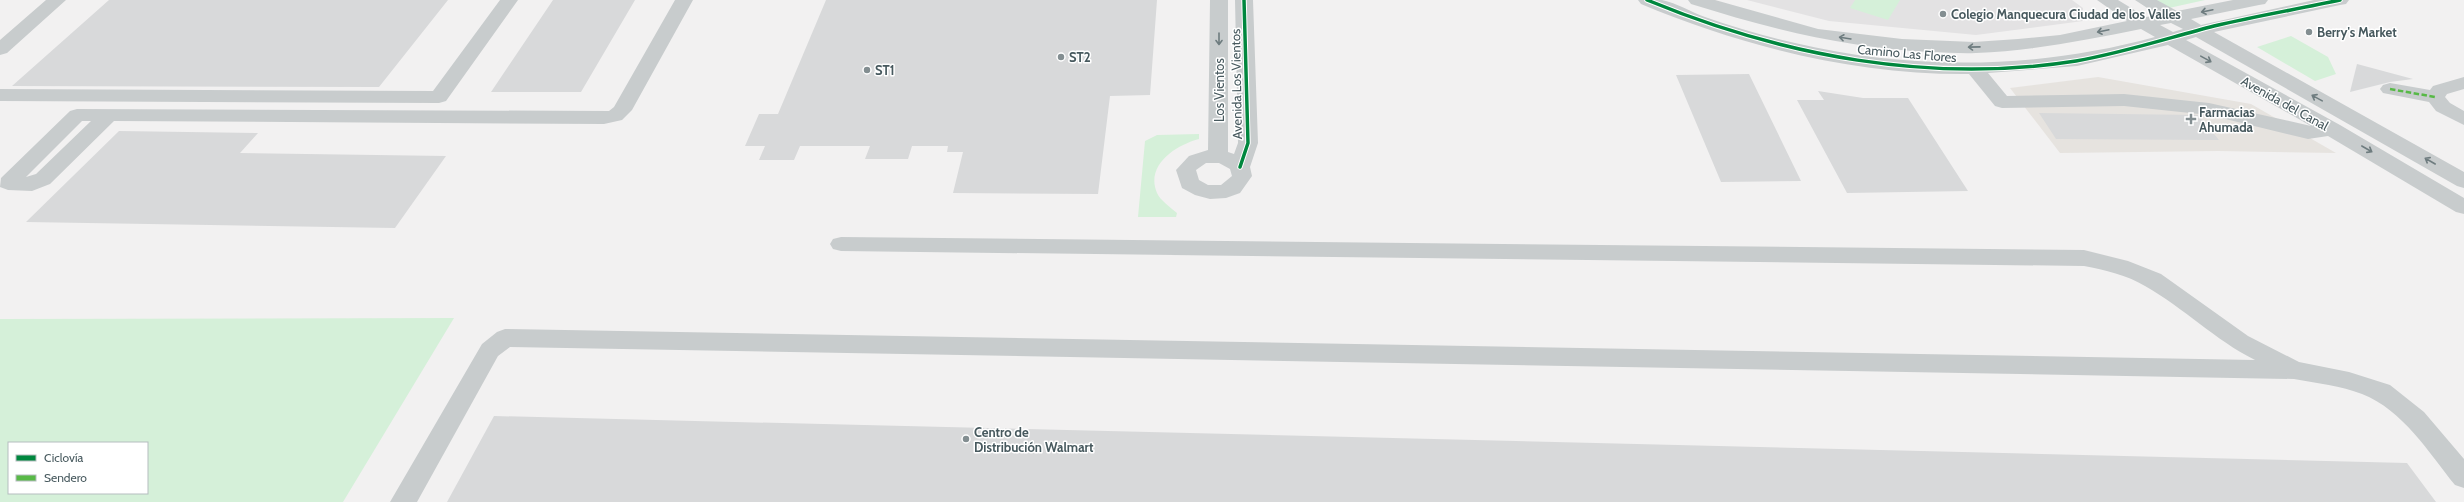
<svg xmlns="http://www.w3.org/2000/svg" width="2464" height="502" viewBox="0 0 2464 502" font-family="Cabin,sans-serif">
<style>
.commercial{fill:#e6e3df}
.education{fill:#e3e2e3}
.green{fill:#d5f0d9;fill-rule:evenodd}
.building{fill:#d8d9da}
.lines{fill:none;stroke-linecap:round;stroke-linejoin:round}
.minor{fill:#c8cccd;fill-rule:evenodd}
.quiet{stroke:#58b947;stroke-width:2.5;stroke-dasharray:5.5 2.5;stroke-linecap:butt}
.cycleway-casing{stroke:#fff;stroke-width:5.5}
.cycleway{stroke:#00873e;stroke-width:3.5}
.oneway{stroke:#6e7c7f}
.poi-dot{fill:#838e91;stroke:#fff;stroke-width:1.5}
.labels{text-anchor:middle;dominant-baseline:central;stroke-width:3;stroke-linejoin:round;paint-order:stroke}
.poi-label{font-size:13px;font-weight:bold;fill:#47595e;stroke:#fff;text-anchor:start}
.street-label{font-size:13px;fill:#47595e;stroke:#fff}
</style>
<rect width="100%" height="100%" fill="#f2f1f1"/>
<path class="commercial" d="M2098,77l153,27 85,49 -118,-2 -158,2 -50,-65z"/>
<path class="education" d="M1747,0h325l11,8v13l-107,14 -147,-14z"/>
<path class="green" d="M1855,0h45l-12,20 -38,-12z
M2157,0h48l-36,8z
M2291,36l37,21 8,17 -21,7 -58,-34z
M1199,134v5c-23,6 -54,26 -42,54 3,7 14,15 20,20l-1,4h-38l7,-76 12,-6z
M454,318l-111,184h-343v-183zM9,443h138v50h-138z"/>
<path class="building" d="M109,0h339l-69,87 -367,-1z
M553,0h82l-54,92h-90z
M826,0h331l-7,95 -40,1 -12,98 -145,-1 10,-41h-16l1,-6h-36l-4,13h-43l5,-13h-70l-6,14h-35l6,-14h-20l14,-32h19z
M2357,64l56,15 -23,3 -40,10z
M1749,74l52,107 -80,1 -45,-107z
M1818,91l45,7h45l60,93 -121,2 -50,-93h27z
M2039,113l159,2 21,25 -163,-1z
M119,131l139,2 -18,20 206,3 -51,72 -369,-6z
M494,416l1913,47 29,39h-1989z"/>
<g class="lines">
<path class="minor" d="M46,0h20l-59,53 -7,2v-15z
M500,0h18l-72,101 -7,2 -439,-2v-12l433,2z
M675,0h18l-61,110 -10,10 -18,4 -490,-3 -64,63 -18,7 -24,-1 -8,-3 1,-9 69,-67 7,-2 532,2 5,-4zM82,121h9l-55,53 -10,3z
M1210,0h18v152l6,2 4,-11 -3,-143h18l5,143 -8,24 2,9 -12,17 -14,5 -16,1 -15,-4 -13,-7 -6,-18 13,-14 19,-6zM1206,163h13l11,6 2,7 -11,9h-13l-9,-5 -3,-10z
M1638,0c8,0 17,0 24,0 15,3 29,12 43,17 29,10 59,19 90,26 118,28 243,26 360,-6l-14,-8c-55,11 -109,22 -165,24 -15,1 -30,-1 -45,-1 -84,-4 -160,-23 -240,-48l-3,-4h27l103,29 84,10 72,3 44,-3 42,-4 67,-14 -30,-21h21l28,17 12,-2 -23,-15h22l20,11 56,-11h35l-3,4 -6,1 -68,14 10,6 113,-25h35l-3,4 -6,1 -126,27 250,140v16l-7,-2 -261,-149 -10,3 154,85 124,73v16l-8,-2 -128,-76 -20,3 -99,-24 -85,-9 -122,2 -7,-2 -26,-32c-113,1 -225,-27 -328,-70zM2171,23l12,6 -10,3 -13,-7zM2168,45l143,81 -102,-23 -85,-9 -117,2 -19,-23 89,-7z
M2464,77v12l-17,5 -2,3 5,6 14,8v14l-28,-14 -7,-9 -46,-9 -3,-4 3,-4 7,-2 40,7 3,-4z
M841,237l1243,13 44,11 33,13 87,62 51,26 50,10 41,13 34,27 40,47v29l-9,-3c-26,-32 -52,-75 -93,-91 -21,-8 -45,-11 -68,-15l-1784,-32 -12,9 -81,146h-27l92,-158 15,-12 8,-3 1750,31c-40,-20 -71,-52 -110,-74 -18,-11 -40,-16 -61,-20l-1243,-15 -8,-2 -3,-5 3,-5z"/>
<path class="quiet" d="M2390,89l45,8"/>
<defs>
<path id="cycleway" d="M1647,0c135,56 283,84 429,61 47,-8 92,-23 138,-35 42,-10 84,-17 126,-26
M1240,167l8,-24 -4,-143"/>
</defs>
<use href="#cycleway" class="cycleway-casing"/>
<use href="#cycleway" class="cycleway"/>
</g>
<defs><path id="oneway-shaft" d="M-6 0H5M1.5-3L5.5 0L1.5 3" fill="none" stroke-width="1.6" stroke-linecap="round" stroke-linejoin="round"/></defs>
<g class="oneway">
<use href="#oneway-shaft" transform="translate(2207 11) rotate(168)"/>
<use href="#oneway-shaft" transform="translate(2103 31) rotate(168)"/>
<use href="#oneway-shaft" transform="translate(1845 38) rotate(-171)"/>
<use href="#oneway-shaft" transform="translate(1219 39) rotate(90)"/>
<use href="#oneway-shaft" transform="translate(1974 47) rotate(179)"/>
<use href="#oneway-shaft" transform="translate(2206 59) rotate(29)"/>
<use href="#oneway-shaft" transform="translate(2317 98) rotate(-151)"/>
<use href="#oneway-shaft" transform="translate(2367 149) rotate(30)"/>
<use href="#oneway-shaft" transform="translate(2430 161) rotate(-150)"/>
</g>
<g class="poi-dot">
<circle cx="1943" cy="14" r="4"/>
<circle cx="2309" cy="32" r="4"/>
<circle cx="1061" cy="57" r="4"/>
<circle cx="867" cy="70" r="4"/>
<path d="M2189 113h4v4h4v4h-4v4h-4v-4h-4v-4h4z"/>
<circle cx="966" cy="439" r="4"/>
</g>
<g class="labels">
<g class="poi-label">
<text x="1951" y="14">Colegio Manquecura Ciudad de los Valles</text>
<text x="2317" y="32">Berry's Market</text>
<text x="1069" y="57">ST2</text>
<text x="875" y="70">ST1</text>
<text x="2199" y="112">Farmacias<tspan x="2199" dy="15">Ahumada</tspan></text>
<text x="974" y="432">Centro de<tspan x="974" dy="15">Distribución Walmart</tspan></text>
</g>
<g class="street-label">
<text transform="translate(1907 53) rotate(5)">Camino Las Flores</text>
<text transform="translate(1236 84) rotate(-91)">Avenida Los Vientos</text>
<text transform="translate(1219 90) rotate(-90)">Los Vientos</text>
<text transform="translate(2285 103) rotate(29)">Avenida del Canal</text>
</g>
</g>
<rect x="8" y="442" width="140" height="52" fill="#ffffff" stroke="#b5bdbf"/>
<rect x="16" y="455" width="20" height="6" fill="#00873e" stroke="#b5bdbf"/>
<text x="44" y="462" font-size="12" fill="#47595e">Ciclovía</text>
<rect x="16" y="475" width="20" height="6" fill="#58b947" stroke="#b5bdbf"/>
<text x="44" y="482" font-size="12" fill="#47595e">Sendero</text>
</svg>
